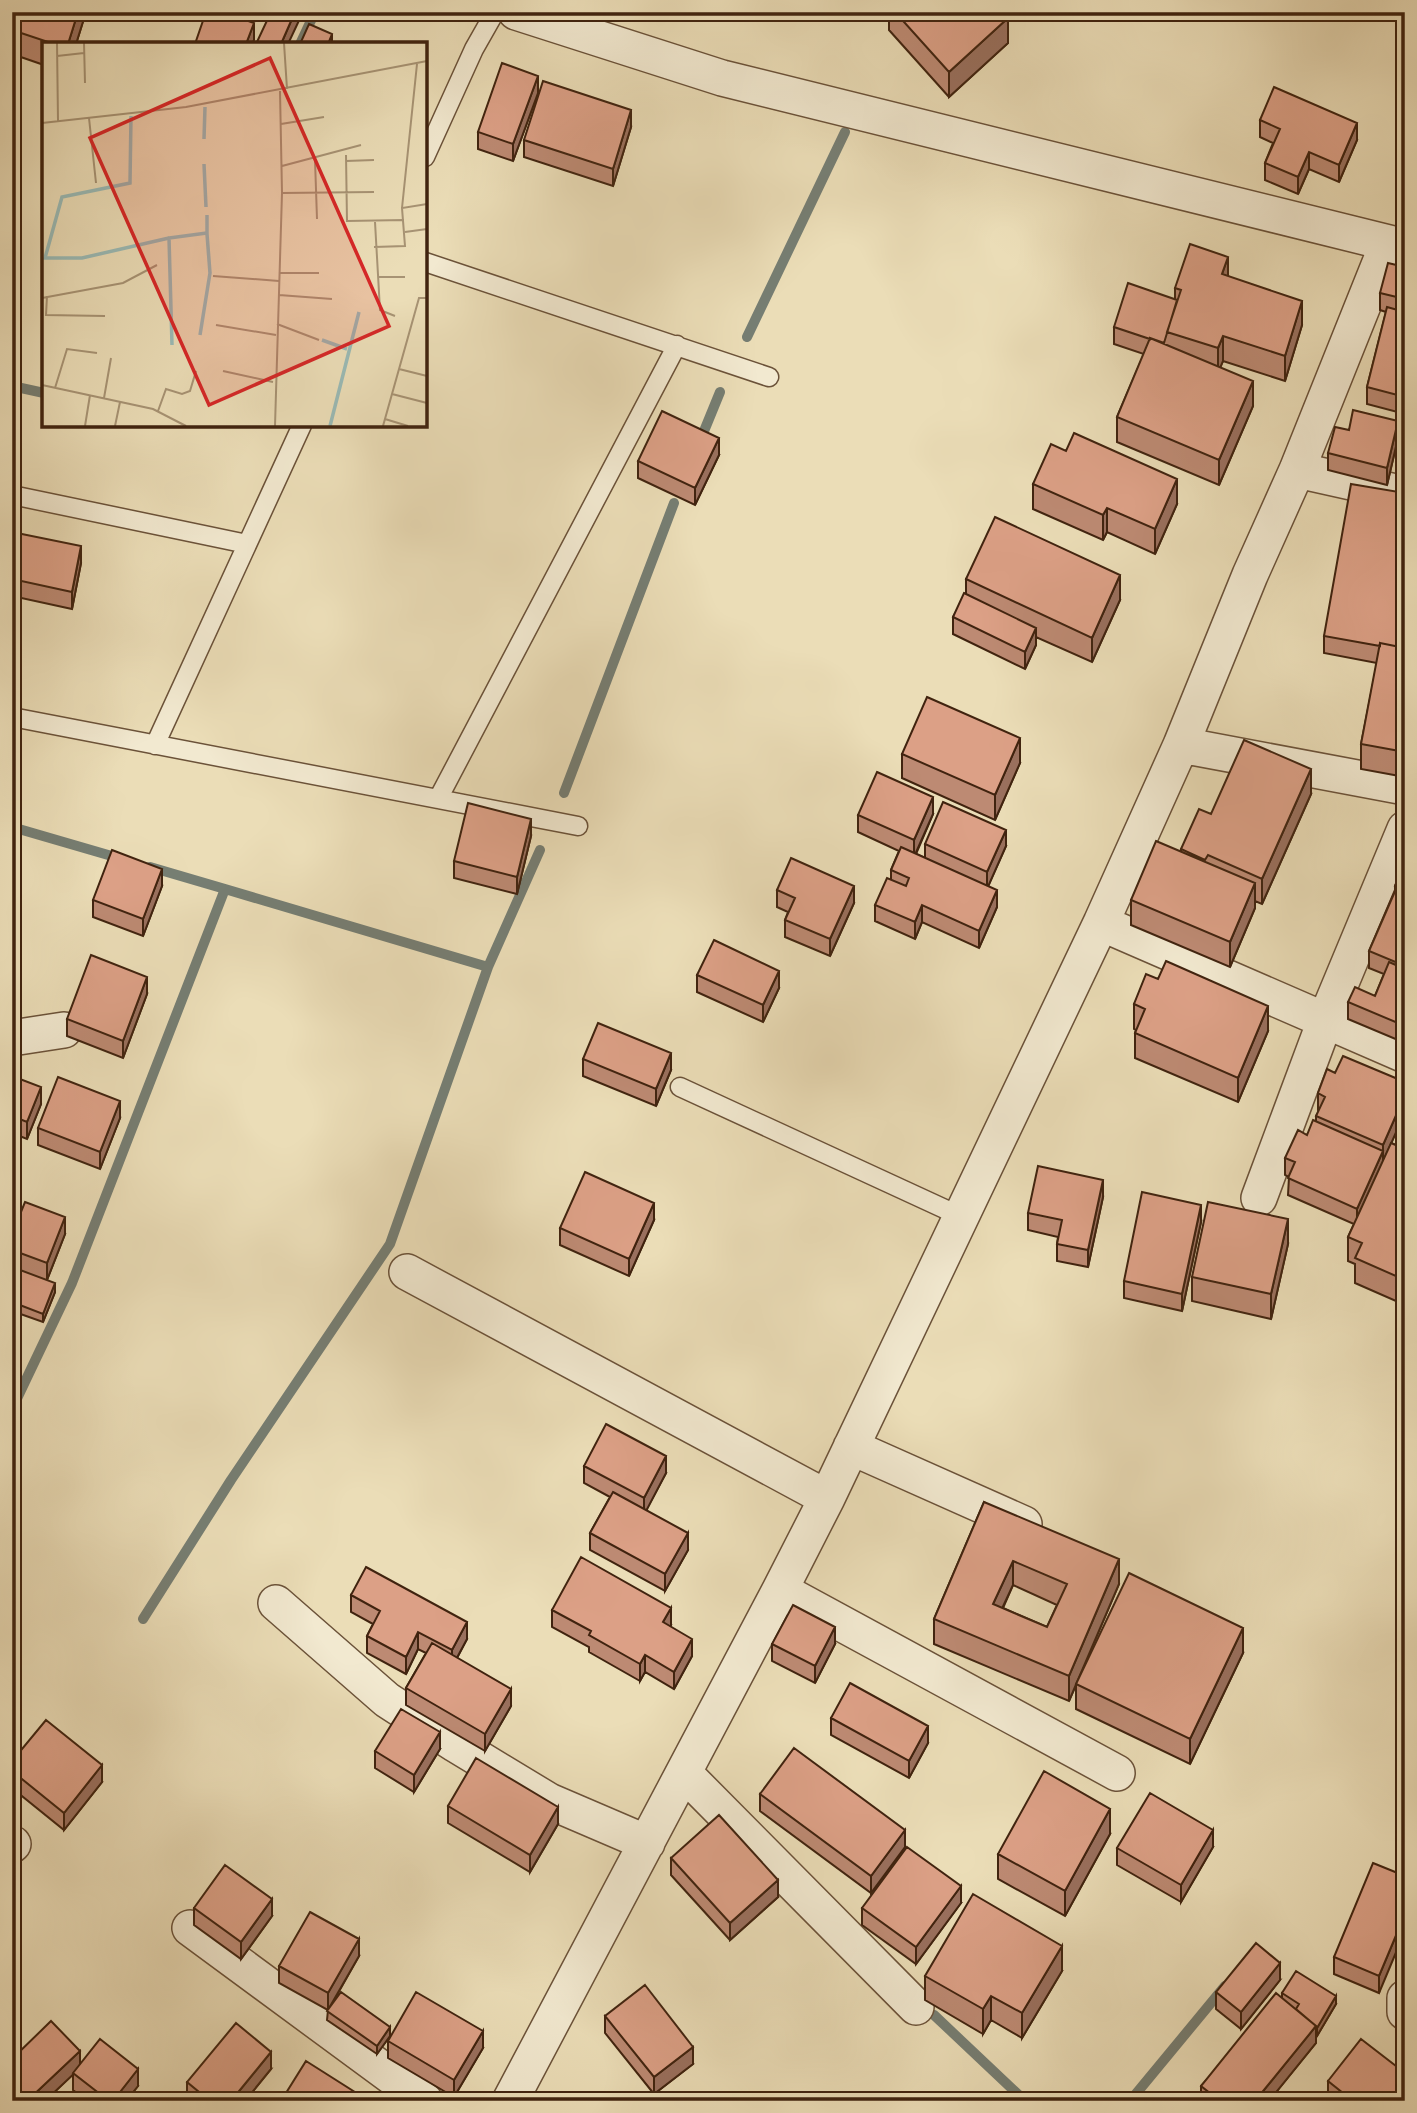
<svg xmlns="http://www.w3.org/2000/svg" width="1417" height="2113" viewBox="0 0 1417 2113" font-family="Vollkorn,serif">
<style>
.lines{fill:none;stroke-linecap:round;stroke-linejoin:round}
.stream{stroke:#767e73;stroke-width:10}
.service-casing{stroke:#6b5239;stroke-width:21}
.minor-casing{stroke:#6b5239;stroke-width:38}
.service{stroke:#f2e9d0;stroke-width:18}
.minor{stroke:#f2e9d0;stroke-width:35}
.wall{fill:#bd8a73;stroke:#40230f;stroke-width:2;fill-rule:evenodd}
.shaded-wall{fill:#9a705e;stroke:#40230f;stroke-width:2}
.building{fill:#dca086;stroke:#40230f;stroke-width:2;fill-rule:evenodd}
.inset-river{fill:none;stroke:#9abab5;stroke-width:3.5}
.inset-road{fill:none;stroke:#a79374;stroke-width:2}
.view{fill:#d62828;fill-opacity:0.15;stroke:#d62828;stroke-width:3.5}
.inset-edge{fill:none;stroke:#40230f;stroke-width:3.5}
</style>
<rect width="100%" height="100%" fill="#ebddb7"/>
<filter id="stains"><feTurbulence type="fractalNoise" baseFrequency=".00286" numOctaves="4"/><feColorMatrix values="0 0 0 0 .2 0 0 0 0 .09 0 0 0 0 .02 0 0 0 .5 -.17"/></filter>
<radialGradient id="worn" r=".72"><stop offset=".6" stop-color="#630" stop-opacity="0"/><stop offset="1" stop-color="#630" stop-opacity=".3"/></radialGradient>
<g class="lines">
<path class="stream" d="M300,44l15,-32
M747,337l98,-205
M12,386l32,7
M702,436l18,-44
M564,793l110,-290
M12,827l110,32
M150,867l75,22
M12,1409l60,-126 153,-394 263,78 52,-117
M143,1619l88,-139 159,-236 98,-277
M934,2015l91,86
M1130,2101l95,-115"/>
<defs>
<path id="service" d="M425,157l49,-108 21,-37
M425,262l344,115
M12,495l235,49
M12,717l566,109
M155,745l147,-320
M438,799l239,-454
M680,1087l280,129"/>
<path id="minor" d="M516,12l206,66 683,169
M1297,470l108,24
M1181,745l224,42
M1101,923l304,132
M12,1038l52,-8
M1259,1198l66,-177 80,-192
M407,1272l420,226
M851,1447l173,77
M780,1590l337,183
M276,1603l111,97 68,44 94,57 98,42
M684,1773l232,234
M12,1845l1,-1
M190,1928l235,173
M1405,1998v14
M510,2101l270,-511 47,-92 274,-575 80,-178 69,-170 47,-105 91,-227"/>
</defs>
<use href="#service" class="service-casing"/>
<use href="#minor" class="minor-casing"/>
<use href="#service" class="service"/>
<use href="#minor" class="minor"/>
</g>
<path class="wall" d="M12,12h74l-10,32h-32v21l-32,-11z
M889,12h114l5,31 -59,54 -60,-67z
M538,93l-25,68 -35,-12v-17z
M1260,120l97,20 -18,42 -30,-13 -11,25 -33,-14v-17l8,-20 -13,-6z
M631,127l-18,59 -89,-29v-17z
M1405,267v147l-38,-10v-17l19,-75 -6,-2v-17z
M1228,276l74,49 -17,56 -62,-20 -3,6 33,39 -34,79 -102,-43v-25l27,-63 -30,-10v-17l61,-28v-11z
M1349,430l49,8 -11,47 -59,-15v-17z
M1405,445v43l-6,-1v-17z
M719,455l-24,50 -57,-27v-17z
M1033,484l144,20 -22,50 -48,-22 -4,8 -70,-31z
M1405,493v284l-44,-8v-25l16,-81 -53,-10v-17z
M12,532l69,31 -9,46 -60,-13z
M966,579l154,21 -28,62 -56,-25v8l-11,24 -72,-35v-17l13,-23z
M902,754l118,9 -25,57 -93,-42z
M1311,794l-49,110 -7,-3v7l-25,59 -99,-42v-25l50,-49v-2l30,-35z
M933,814l-17,40 9,4v-14l81,2 -18,40 9,21 -18,41 -57,-26 -7,17 -40,-18v-16l16,-25v-10l8,-19 -41,-19v-17z
M531,836l-14,58 -63,-16v-17z
M1405,862v181l-57,-24v-17l27,-6 9,-22 -15,-6v-17l26,-61v-4z
M162,886l-19,50 -50,-19v-17z
M777,890l77,13 -24,53 -45,-19v-17l3,-8 -11,-5z
M697,975l82,13 -16,34 -66,-30z
M147,994l-24,64 -56,-22v-17z
M1134,1004l134,27 -30,71 -103,-44v-25l1,-3 -2,-1z
M583,1059l88,11 -15,36 -73,-30z
M12,1076l29,28 -14,35 -15,-6z
M1318,1093l87,19 -14,31 14,6v156l-50,-22v-19l-7,-3v-24l6,-13 -66,-29 1,-18 -4,-2v-17l22,-23 9,-13v-6l3,-5 -1,-1z
M120,1118l-20,51 -62,-24v-17z
M1103,1197l-15,70 -31,-6v-17l1,-7 -30,-7v-17z
M654,1220l-25,56 -69,-31v-17z
M1201,1222l-19,89 -58,-13v-17z
M12,1234h53l-18,46 8,12 -12,30 -31,-11z
M1288,1244l-17,75 -79,-18v-24z
M584,1466l82,7 -20,37 42,40 -23,41 -75,-41v-17l20,-36 -26,-14z
M984,1502l135,82 -39,91 163,-22 -53,111 -114,-55v-24l-7,16 -135,-57v-25zM1013,1585l44,20 -10,22 -44,-19z
M351,1595l116,44 -10,19 54,48 -26,45 -79,-46v-17l20,-35 -8,-4 -12,25 -39,-21v-17l6,-12 -22,-12z
M552,1610l119,15 -1,2 22,29 -18,33 -29,-17 -5,9 -51,-29v-5l-37,-20z
M772,1644h63l-20,39 -43,-22z
M831,1718l97,25 -19,35 -78,-43z
M440,1749l-26,43 -39,-24v-17z
M12,1761l90,21 -38,48 -52,-42z
M760,1794l145,53 -34,46 -111,-82z
M448,1806l110,18 -28,48 -82,-49z
M1110,1834l-45,82 -67,-37v-25z
M1213,1847l-32,55 -64,-37v-17z
M671,1858l107,39 -48,43 -59,-65z
M1405,1876l-26,117 -45,-19v-17z
M961,1903l-45,61 -54,-39v-17z
M194,1908l78,8 -31,43 -47,-34z
M359,1956l-30,53 61,27 -13,18 -50,-34 1,-10 -49,-27v-17z
M1062,1971l-40,67 -31,-18 -8,14 -58,-34v-24z
M1280,1980l-39,49 -25,-20v-17z
M1282,1993l54,11 -19,32h-1v7l-47,58h-68v-15l81,-88z
M605,2016l88,48 -39,30 -49,-61z
M388,2041l95,7 -29,49 -66,-39z
M12,2059l68,6 58,21 -12,15h-39l-14,-11v-16l-28,27h-33z
M271,2069l-26,32h-56l-2,-2v-17z
M1328,2081l77,20h-73l-4,-3z"/>
<path class="shaded-wall" d="M78,12h8l-10,32h-8z
M295,12h8l-15,32h-7z
M1008,18v25l-59,54v-25z
M254,23v17l-2,4h-6z
M332,34v10h-4z
M538,76v17l-25,68v-17z
M631,110v17l-18,59v-17z
M1357,123v17l-18,42v-17z
M1309,152v17l-11,25v-17z
M1228,257v24l-6,-7z
M1302,301v24l-17,56v-25z
M1223,336v25l-5,12v-25z
M1253,381v25l-34,79v-25z
M1398,421v17l-11,47v-17z
M719,438v17l-24,50v-17z
M1177,479v25l-22,50v-25z
M1107,508v24l-4,8v-25z
M81,546v17l-9,46v-17z
M1120,575v25l-28,62v-24z
M1036,628v17l-11,24v-17z
M1020,738v25l-25,57v-25z
M1311,769v25l-49,110v-25z
M933,797v17l-19,43v-17z
M531,819v17l-14,58v-17z
M1006,830v16l-19,43v-17z
M162,869v17l-19,50v-17z
M1255,883v25l-25,59v-25z
M854,886v17l-24,53v-17z
M997,890v17l-18,41v-17z
M922,905v17l-7,17v-17z
M15,940v16l-3,7v-17z
M779,971v17l-16,34v-17z
M147,977v17l-24,64v-17z
M1268,1006v25l-30,71v-24z
M671,1053v17l-15,36v-17z
M41,1087v17l-14,35v-17z
M1405,1095v17l-22,50v-17z
M120,1101v17l-20,51v-17z
M1383,1151v17l-26,58v-17z
M1103,1180v17l-15,70v-17z
M14,1192v17l-2,3v-17z
M654,1203v17l-25,56v-17z
M1201,1205v17l-19,89v-17z
M65,1217v17l-18,46v-17z
M1288,1219v25l-17,75v-25z
M55,1283v9l-12,30v-8z
M666,1456v17l-22,42v-17z
M688,1533v17l-23,41v-17z
M1119,1559v25l-50,117v-25z
M1013,1561v24l-20,43v-24z
M671,1608v17l-8,14v-17z
M467,1622v17l-15,28v-17z
M835,1627v17l-20,39v-17z
M1243,1628v25l-53,111v-25z
M418,1632v17l-12,25v-17z
M692,1639v17l-18,33v-17z
M645,1655v17l-5,9v-17z
M511,1689v17l-26,45v-17z
M928,1726v17l-19,35v-17z
M440,1732v17l-26,43v-17z
M102,1765v17l-38,48v-17z
M558,1807v17l-28,48v-17z
M1110,1809v25l-45,82v-25z
M905,1830v17l-34,46v-17z
M1213,1830v17l-32,55v-17z
M778,1880v17l-48,43v-17z
M961,1886v17l-45,61v-17z
M272,1899v17l-31,43v-17z
M1405,1914v17l-26,62v-17z
M359,1939v17l-31,54v-17z
M1062,1946v25l-40,67v-25z
M1280,1963v17l-39,49v-17z
M991,1996v24l-8,14v-25z
M1336,1996v8l-19,32v-8z
M1316,2026v17l-47,58h-14z
M390,2027v9l-13,18v-8z
M483,2031v17l-29,49v-17z
M693,2047v17l-39,30v-17z
M80,2051v17l-35,33h-18z
M271,2052v17l-26,32h-14z
M138,2069v17l-12,15h-13z
M1405,2084v17h-13z"/>
<path class="building" d="M12,12h66l-10,32h-14l-42,-14z
M206,12h17l31,11 -8,21h-51z
M271,12h24l-14,32h-25z
M895,12h108l5,6 -59,54z
M309,24l23,10 -4,10h-28z
M502,63l36,13 -25,68 -35,-12z
M543,81l88,29 -18,59 -89,-29z
M1274,87l83,36 -18,42 -30,-13 -11,25 -33,-14 15,-34 -20,-9z
M1190,244l38,13 -6,17 80,27 -17,55 -62,-20 -5,12 -51,-16 14,-42 -6,-2z
M1388,263l17,4v32l-25,-6z
M1128,283l49,17 -13,43 -14,-5v1l-36,-12z
M1387,307l18,5v85l-38,-10z
M1150,338l103,43 -34,79 -102,-43z
M1353,410l45,11 -11,47 -59,-15 7,-26 14,3z
M662,411l57,27 -24,50 -57,-27z
M1074,433l103,46 -22,50 -48,-21 -4,7 -70,-31 18,-40 15,7z
M1405,445v26l-6,-1z
M1351,484l54,9v155l-25,-5v3l-56,-10z
M995,517l125,58 -28,63 -126,-59z
M12,532l69,14 -9,46 -60,-13z
M964,593l72,35 -11,24 -72,-35z
M1380,643l25,5v104l-44,-8z
M927,697l93,41 -25,57 -93,-41z
M1244,740l67,29 -49,110 -54,-24 -3,5 -24,-11 18,-40 12,5z
M877,772l56,25 -19,43 -56,-25z
M943,802l63,28 -19,42 -62,-28z
M468,803l63,16 -14,58 -63,-16z
M1156,841l99,42 -25,59 -99,-42z
M901,847l96,43 -18,41 -57,-26 -7,17 -40,-17 12,-27 19,8 3,-8 -18,-8z
M112,850l50,19 -19,50 -50,-19z
M791,858l63,28 -24,53 -45,-19 10,-22 -18,-8z
M1405,862v28l-10,-4z
M1396,889l9,3v74l-36,-15z
M714,940l65,31 -16,34 -66,-30z
M91,955l56,22 -24,64 -56,-22z
M1166,961l102,45 -30,72 -103,-45 10,-24 -11,-5 12,-30 12,5z
M1389,962l16,7v57l-57,-24 7,-15 20,9z
M598,1023l73,30 -15,36 -73,-30z
M1343,1056l62,26v13l-22,50 -67,-29 9,-19 -7,-4 9,-24 8,4z
M12,1076l29,11 -14,35 -15,-6z
M58,1077l62,24 -20,51 -62,-24z
M1313,1120l70,31 -26,58 -69,-31 7,-16 -10,-4 13,-28 9,5z
M1391,1143l14,6v131l-50,-22 7,-15 -14,-6z
M1038,1166l65,14 -15,70 -31,-6 5,-24 -34,-7z
M585,1172l69,31 -25,56 -69,-31z
M1142,1192l59,13 -19,89 -58,-13z
M25,1202l40,15 -18,46 -35,-13v-16z
M1208,1202l80,17 -17,75 -79,-17z
M12,1267l43,16 -12,31 -31,-12z
M606,1424l60,32 -22,42 -60,-32z
M613,1492l75,41 -23,41 -75,-41z
M984,1502l135,57 -50,117 -135,-57zM1013,1561l54,23 -20,43 -54,-23z
M581,1557l90,51 -8,14 29,17 -18,33 -29,-17 -5,9 -51,-29 2,-4 -39,-21z
M366,1567l101,55 -15,28 -34,-18 -12,25 -39,-21 13,-25 -29,-16z
M1129,1573l114,55 -53,111 -114,-55z
M793,1605l42,22 -20,39 -43,-22z
M432,1643l79,46 -26,45 -79,-46z
M850,1683l78,43 -19,35 -78,-43z
M401,1709l39,23 -26,43 -39,-24z
M46,1720l56,45 -38,48 -52,-42v-10z
M794,1748l111,82 -34,46 -111,-82z
M476,1758l82,49 -28,48 -82,-49z
M1044,1771l66,38 -45,82 -67,-37z
M1150,1793l63,37 -32,55 -64,-37z
M719,1815l59,65 -48,43 -59,-65z
M907,1847l54,39 -45,61 -54,-39z
M1373,1863l32,13v38l-26,62 -45,-19z
M225,1865l47,34 -31,43 -47,-34z
M973,1894l89,52 -40,67 -31,-17 -8,13 -58,-33z
M310,1912l49,27 -31,54 -49,-27z
M1256,1943l24,20 -39,49 -25,-20z
M1296,1971l40,25 -19,32 -2,-1 1,-1 -20,-17 3,-5 -17,-11z
M645,1985l48,62 -39,30 -49,-61z
M341,1992l49,35 -13,19 -50,-35z
M416,1992l67,39 -29,49 -66,-39z
M1276,1993l40,33 -61,75h-35l-19,-15z
M51,2021l29,30 -53,50h-8l-7,-7v-35z
M236,2023l35,29 -40,49h-21l-23,-19z
M100,2039l38,30 -25,32h-4l-36,-28z
M1361,2039l44,34v11l-13,17h-39l-25,-20z
M306,2061l63,40h-88z"/>
<g transform="translate(42 42)">
<rect width="385" height="385" fill="#ebddb7"/>
<path class="inset-river" d="M89,74l-1,67 -68,14 -17,61h37l87,-20M162,97l1,-32M162,122l2,43M158,293l10,-62 -3,-39M280,298l25,9M130,303l-3,-107 38,-5v-18M288,384l29,-114"/>
<path class="inset-road" d="M15,1l1,78M42,1l1,40M242,1l3,46M15,14l27,-3M47,76l7,65M0,81l144,-16 241,-46M239,82l43,-7M304,113l1,66 57,-1M273,118l2,59M304,119l28,-1M240,124l79,-21M240,151l92,-1M360,166l15,-144M333,180l5,88 15,6M363,190l22,-3M332,205l31,-1 -3,-38 25,-4M238,231h39M171,234l66,5M337,235h26M237,253l53,4M5,254l-1,19 59,1M0,256l81,-15 34,-18M235,282l42,16M174,283l60,10M357,327l28,7M181,329l50,11M0,343l111,24 33,17M13,346l12,-39 30,4M350,352l35,9M62,356l7,-40M116,369l8,-22 16,5 8,-3 6,-20M343,377l23,7M43,384l5,-31M73,384l5,-24M233,384l7,-233 -2,-102M341,384l36,-128h8"/>
<path class="view" d="M228,16l119,268 -180,79 -119,-267z"/>
<rect width="385" height="385" class="inset-edge"/>
</g>
<rect width="1417" height="2113" fill="none" stroke="#ebddb7" stroke-width="42"/>
<rect x="14" y="14" width="1389" height="2085" fill="none" stroke="#40230f" stroke-width="3.5"/>
<rect x="21" y="21" width="1375" height="2071" fill="none" stroke="#40230f" stroke-width="2"/>
<rect width="100%" height="100%" filter="url(#stains)"/>
<rect width="100%" height="100%" fill="url(#worn)"/>
</svg>
